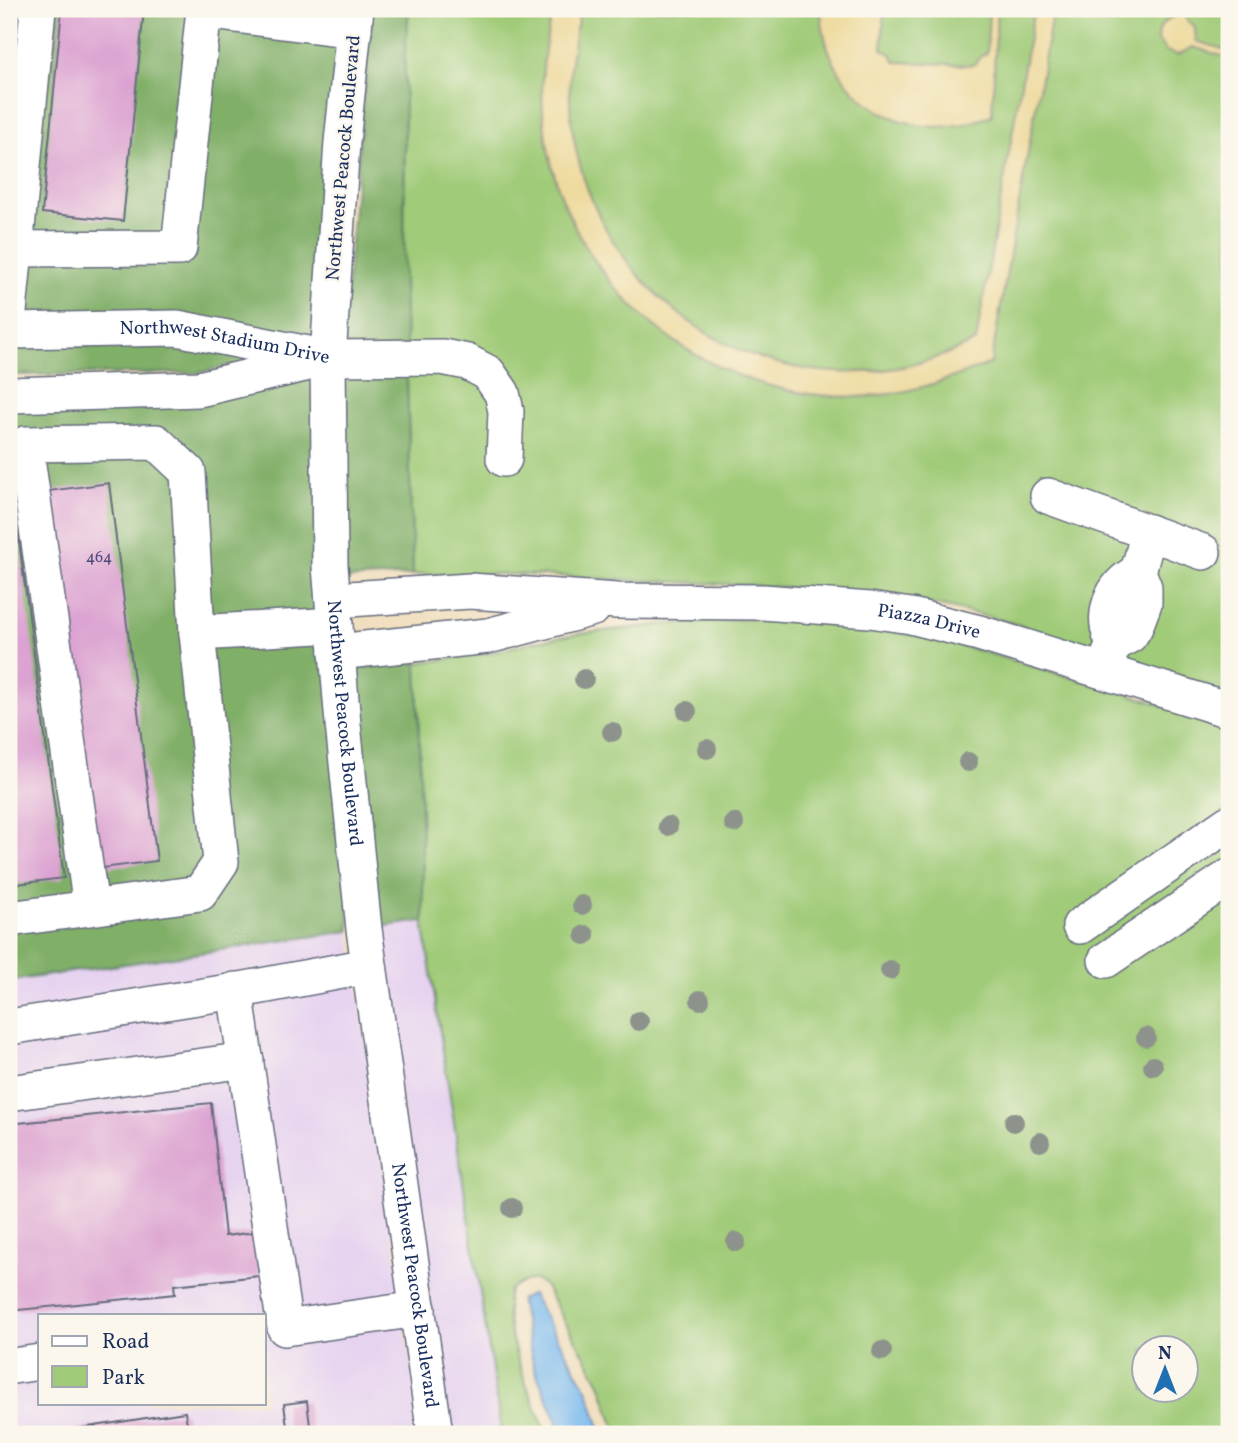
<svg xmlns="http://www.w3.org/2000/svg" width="1238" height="1443" viewBox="0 0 1238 1443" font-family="Vollkorn,serif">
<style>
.built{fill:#e6d3f0;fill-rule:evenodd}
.green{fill:#a0cb78;stroke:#5e7d6b;stroke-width:2;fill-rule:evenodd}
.forest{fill:#80af68;stroke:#4e6f63;stroke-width:2}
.sand{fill:#eeda9e;stroke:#84847e;stroke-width:2}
.water{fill:#7abaee;stroke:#4a74a6;stroke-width:2}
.building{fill:#dca3d2}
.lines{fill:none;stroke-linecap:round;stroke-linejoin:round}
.minor-casing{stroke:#666c7f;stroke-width:38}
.minor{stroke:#fff;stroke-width:35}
.tree{fill:#8d938c}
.labels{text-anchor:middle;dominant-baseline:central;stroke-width:5;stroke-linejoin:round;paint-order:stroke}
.number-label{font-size:16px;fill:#4b4c7b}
.street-label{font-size:19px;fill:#1b2f5e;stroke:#fbf7ec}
</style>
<rect width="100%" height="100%" fill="#fbf7ec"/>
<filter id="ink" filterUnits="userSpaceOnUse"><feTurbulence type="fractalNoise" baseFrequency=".0143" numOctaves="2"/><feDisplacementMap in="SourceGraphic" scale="14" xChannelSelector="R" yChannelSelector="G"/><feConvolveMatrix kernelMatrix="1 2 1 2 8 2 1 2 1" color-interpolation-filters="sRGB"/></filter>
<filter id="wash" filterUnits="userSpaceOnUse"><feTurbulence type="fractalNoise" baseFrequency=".00686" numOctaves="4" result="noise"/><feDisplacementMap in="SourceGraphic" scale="28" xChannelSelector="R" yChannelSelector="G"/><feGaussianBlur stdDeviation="1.57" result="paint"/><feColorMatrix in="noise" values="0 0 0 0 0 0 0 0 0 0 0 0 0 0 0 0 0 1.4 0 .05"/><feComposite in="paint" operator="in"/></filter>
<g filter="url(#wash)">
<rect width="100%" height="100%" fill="#f0debd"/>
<path class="built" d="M424,921v7l78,506h-53l-71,-507z
M350,931l70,503h-411v-453zM40,1315h224v88h-224z"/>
<path class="green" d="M409,9h820v686c-96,-34 -193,-70 -293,-90 -95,-18 -189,-20 -285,-24 -79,-4 -159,-10 -238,-6l-9,-293 1,-231z
M744,619l47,1 112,13 53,11 166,48 107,35v707h-612l-17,-51 -56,-98c-12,-10 -21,-3 -34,4 -13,31 23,114 37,145h-45l-78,-506 -7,-265 70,-9 44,-12 46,-8 91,-10zM1144,1348h42v42h-42z"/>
<path class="forest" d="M9,9h333l-28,332 -305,-26z
M371,9h38l-4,42 -1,231 9,293 -67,4 -4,-232z
M176,344l78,17 -57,12 -188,2v-28z
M313,379l37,552 -341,50v-574z
M417,663l7,258 -46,6 -25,-259z"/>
<path class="sand" d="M553,9h28c-66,238 171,444 395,332l58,-332h19l-62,354c-45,18 -90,34 -138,34 -204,-1 -353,-190 -300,-388z
M821,9h63l-2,40 9,5 4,8 79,3 7,-9 6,-3 2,-44h8l-5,106c-82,36 -168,-15 -171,-106z
M1180,9h7l-2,9 10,10 1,13 33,10v7l-36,-11 -15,8 -12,-4 -8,-11c0,-14 6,-21 19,-24z"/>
<path class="water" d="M532,1294l56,97 14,43h-39l-29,-66 -14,-68z"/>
<g id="blocks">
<path class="building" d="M62,9h82l-21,212 -81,-8z
M109,483l48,378 -62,8 -47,-378z
M13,497l51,381 -55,7v-387z
M211,1103l14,133 30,-4 4,44 -85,9 1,9 -166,17v-187z
M307,1401l4,33h-23l-4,-30z
M185,1412l4,22h-138l-1,-1z"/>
</g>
</g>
<g filter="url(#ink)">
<use href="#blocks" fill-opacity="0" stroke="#666c7f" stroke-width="2"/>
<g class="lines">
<defs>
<g id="minor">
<path id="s1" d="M356,9l-14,133 -14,216 2,208 13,158 21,205 71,505"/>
<path d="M204,11l150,19"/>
<path d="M9,249l170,-1 25,-239"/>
<path d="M9,312l29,-303"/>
<path id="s2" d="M9,331l168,-3 151,30 114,-1 25,5 21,11 14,20 4,18 -2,48"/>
<path d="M9,395l190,-6 118,-28"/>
<path d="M1048,496l155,56"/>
<path id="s3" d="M334,600l136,-9 147,10 146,1 107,8 41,6 68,17 250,77"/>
<path d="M1114,644c-14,-28 -4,-58 24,-72"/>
<path d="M337,652l151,-16 105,-28"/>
<path d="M1103,670l11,-26 16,-9 5,-8 9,-24v-16l-6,-15 11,-40"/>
<path d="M91,907l-66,-463 131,-2 32,30 9,161"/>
<path d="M9,919l191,-26 21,-31 -24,-229 138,-8"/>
<path d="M1080,926l149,-103"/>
<path d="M1106,960l123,-83"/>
<path d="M235,990l50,338 133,-19"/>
<path d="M9,1027l220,-35 140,-26"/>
<path d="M9,1093l237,-33"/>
<path d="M13,1366l27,-4"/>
</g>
</defs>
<use href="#minor" class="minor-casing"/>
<use href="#minor" class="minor"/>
</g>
<g class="tree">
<circle cx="584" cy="679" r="10"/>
<circle cx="687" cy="711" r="10"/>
<circle cx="612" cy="732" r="10"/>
<circle cx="707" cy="749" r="10"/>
<circle cx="968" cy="762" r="10"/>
<circle cx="734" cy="823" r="10"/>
<circle cx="668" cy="826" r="10"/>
<circle cx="582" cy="905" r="10"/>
<circle cx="585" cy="935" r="10"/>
<circle cx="890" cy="970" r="10"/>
<circle cx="700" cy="1000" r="10"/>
<circle cx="639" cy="1021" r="10"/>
<circle cx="1146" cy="1037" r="10"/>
<circle cx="1153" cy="1066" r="10"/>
<circle cx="1014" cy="1122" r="10"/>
<circle cx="1040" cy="1142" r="10"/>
<circle cx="512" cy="1208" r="10"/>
<circle cx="736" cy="1242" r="10"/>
<circle cx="882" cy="1351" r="10"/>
</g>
</g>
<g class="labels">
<g class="number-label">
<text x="99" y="558">464</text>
</g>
<g class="street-label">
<text transform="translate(344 158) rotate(-85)">Northwest Peacock Boulevard</text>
<text stroke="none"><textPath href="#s2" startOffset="217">Northwest Stadium Drive</textPath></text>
<text stroke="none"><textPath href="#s3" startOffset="597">Piazza Drive</textPath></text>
<text stroke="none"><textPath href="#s1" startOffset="716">Northwest Peacock Boulevard</textPath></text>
<text stroke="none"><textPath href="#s1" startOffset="1283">Northwest Peacock Boulevard</textPath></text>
</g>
</g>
<rect width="1238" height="1443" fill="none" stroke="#fbf7ec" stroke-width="35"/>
<rect x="38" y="1314" width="228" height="91" fill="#fbf7ec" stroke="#a1a7b3" stroke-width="2"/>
<rect x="52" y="1336" width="35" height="10" fill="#ffffff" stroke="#a1a7b3" stroke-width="2"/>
<text x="102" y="1348" font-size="21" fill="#1b2f5e">Road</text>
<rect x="52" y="1366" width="35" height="21" fill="#a0cb78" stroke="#a1a7b3" stroke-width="2"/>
<text x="102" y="1384" font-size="21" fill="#1b2f5e">Park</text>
<g transform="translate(1165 1369)"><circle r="33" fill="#fbf7ec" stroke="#a1a7b3" stroke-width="2"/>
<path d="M0-5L12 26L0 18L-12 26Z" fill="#1f6fb2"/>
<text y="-10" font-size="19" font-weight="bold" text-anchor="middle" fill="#1b2f5e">N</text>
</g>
</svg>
